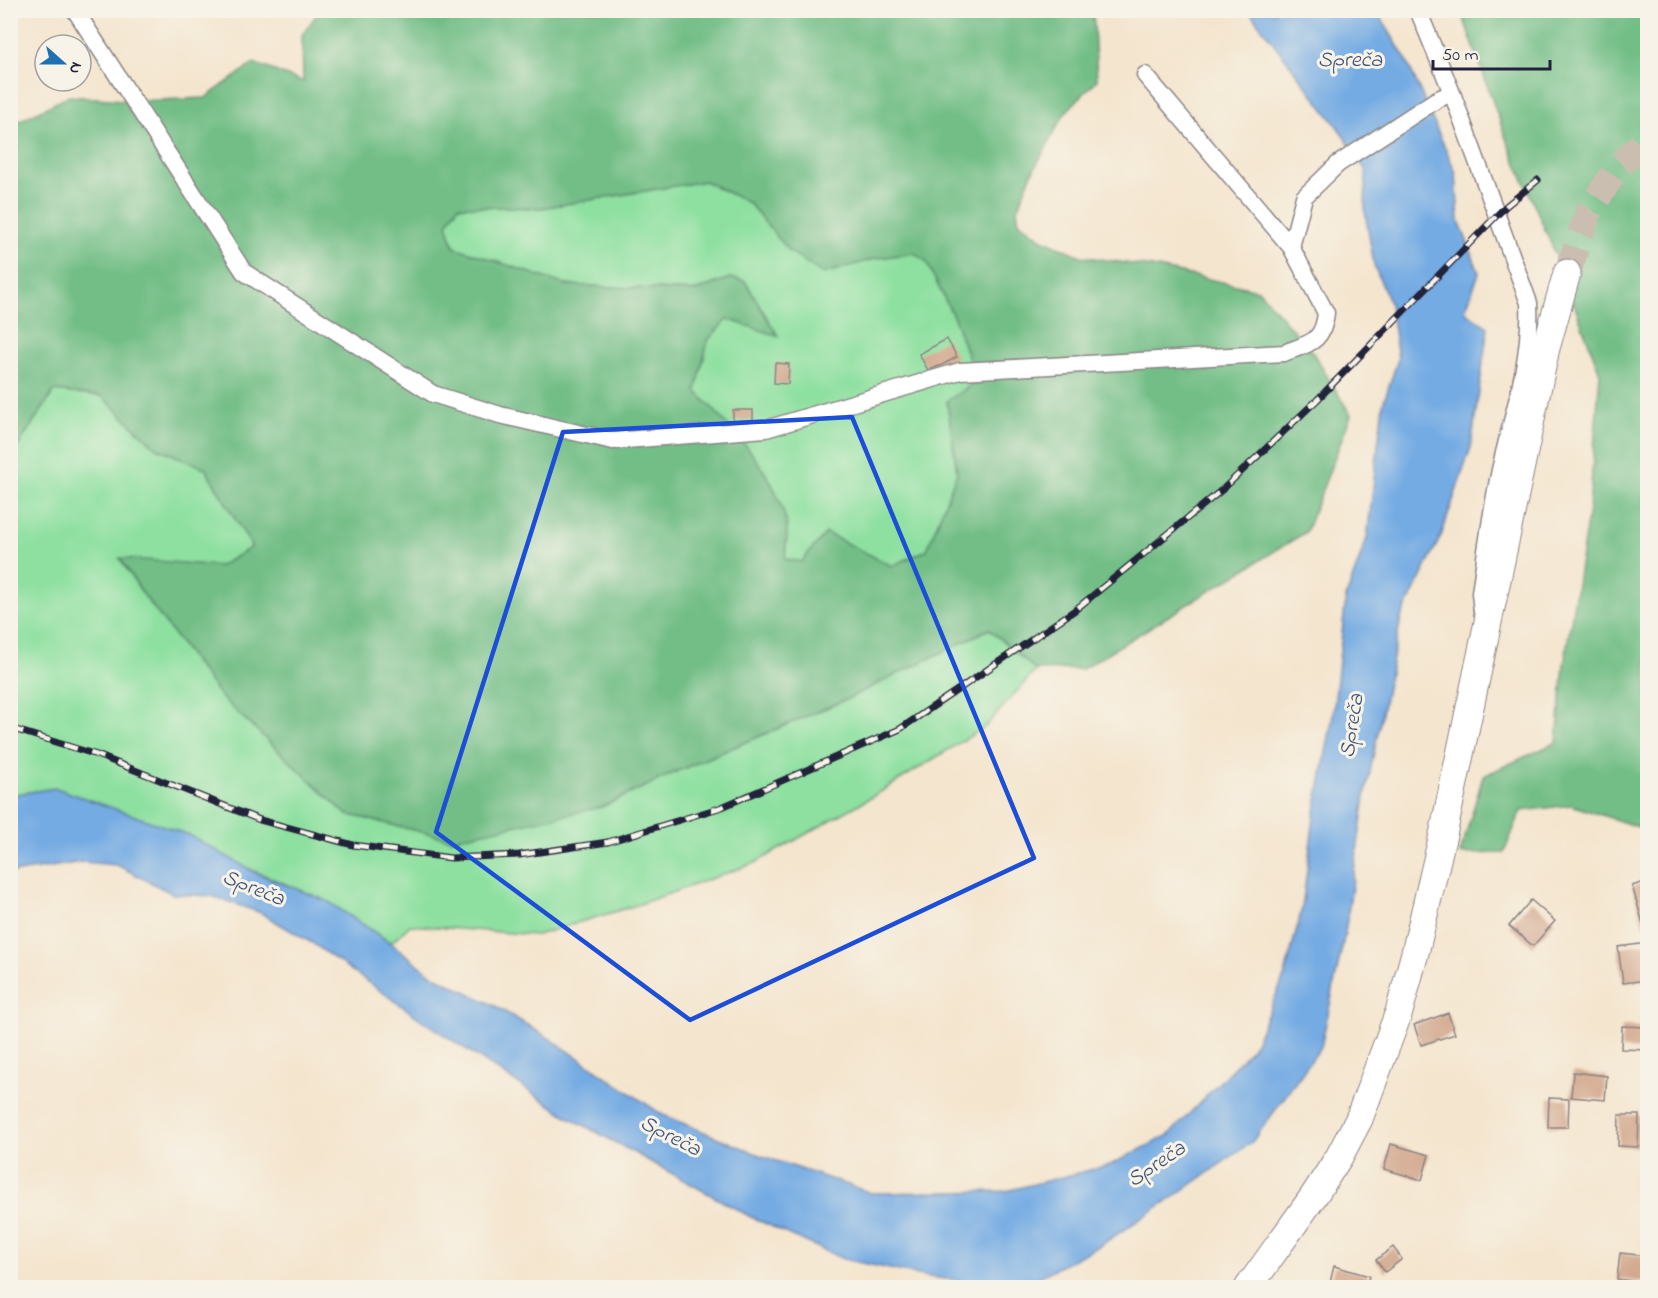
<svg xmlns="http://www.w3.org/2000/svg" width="1658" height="1298" viewBox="0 0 1658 1298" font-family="'Indie Flower',sans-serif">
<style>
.green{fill:#8ee0a0;stroke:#58816e;stroke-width:1.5}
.forest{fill:#72be86;stroke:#4a7060;stroke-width:1.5;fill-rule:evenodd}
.water{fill:#74abe3;stroke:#4b668f;stroke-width:1.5}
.building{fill:#d0a387}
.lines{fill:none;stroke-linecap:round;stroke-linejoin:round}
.primary-tunnel{stroke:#cabeb1;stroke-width:27;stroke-dasharray:27 14;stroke-linecap:butt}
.street-casing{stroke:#8b8484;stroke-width:19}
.primary-casing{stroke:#8b8484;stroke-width:29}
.street{stroke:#fff;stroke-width:16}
.primary{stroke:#fff;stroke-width:27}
.rail-casing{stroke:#22223b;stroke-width:7}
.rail{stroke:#f7f3e8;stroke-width:4.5;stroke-dasharray:14;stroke-linecap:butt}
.marked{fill:none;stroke:#1d4ed8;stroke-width:4.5;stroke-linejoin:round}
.labels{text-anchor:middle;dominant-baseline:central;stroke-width:6;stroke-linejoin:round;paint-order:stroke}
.water-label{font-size:22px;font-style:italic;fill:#3f5276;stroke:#f7f3e8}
</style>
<rect width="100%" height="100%" fill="#f7f3e8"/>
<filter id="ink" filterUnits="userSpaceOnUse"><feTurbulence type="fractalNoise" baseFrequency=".0167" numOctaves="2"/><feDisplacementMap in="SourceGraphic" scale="12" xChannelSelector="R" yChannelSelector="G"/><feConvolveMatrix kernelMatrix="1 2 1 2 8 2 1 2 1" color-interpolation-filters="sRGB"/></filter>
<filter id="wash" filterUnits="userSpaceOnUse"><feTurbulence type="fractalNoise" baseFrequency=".008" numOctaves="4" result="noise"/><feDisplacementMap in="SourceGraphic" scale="24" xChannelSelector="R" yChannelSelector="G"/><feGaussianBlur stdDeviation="1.35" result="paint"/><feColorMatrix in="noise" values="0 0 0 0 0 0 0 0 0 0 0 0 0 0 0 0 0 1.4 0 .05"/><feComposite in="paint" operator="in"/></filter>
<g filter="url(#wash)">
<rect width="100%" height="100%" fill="#f4e5ce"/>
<path class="green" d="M705,181l44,22 40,48 89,7 36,-5 12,8 29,59 22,61 -30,20 10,72 -30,77 -35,16 -66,-32 -25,28 -16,-3 1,-40 -45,-80 -46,-48 13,-51 19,-21 51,16 -48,-57 -35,13 -129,-6 -112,-38 -7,-23 11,-18 83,2z
M54,391l48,5 53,51 50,21 48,79 -33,19 -100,-7 23,35 79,104 380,109 71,-34 174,-74 142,-70 47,41 -51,57 -103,64 -127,72 -118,42 -100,30 -127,-10 -19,18 -64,-42 -271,-113 -45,7v-339z"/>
<path class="forest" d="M320,10l773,1 4,69 -32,33 -33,60 -15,37 2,12 23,17 39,17 77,12 100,22 55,63 38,62 -45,117 -224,137 -46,1 -47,-41 -142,70 -174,74 -71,34 -151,32 -105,-25 -124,-116 -79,-104 -23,-36 100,8 32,-19 -47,-79 -50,-21 -53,-51 -48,-5 -43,65v-331l58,-29 67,5 69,-3 49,-35 49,19 -1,-47zM705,181l44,22 40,48 34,23 55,-16 36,-5 12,8 29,59 22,61 -30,20 10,72 -30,77 -35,16 -66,-33 -25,29 -16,-3c1,-13 4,-30 0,-42 -12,-48 -56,-91 -89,-126l12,-51 19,-21 51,17 -33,-55 -15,-3 -35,13 -129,-6 -112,-38 -7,-23 11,-18 83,2z
M1461,11h186v819l-76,-25 -50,6 -17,42 -44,1 23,-78 74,-34 7,-77 25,-156 11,-136 -46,-122 -49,-115z"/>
<path class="water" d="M1249,11h128l30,50 49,112 3,47 20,53 -14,38 23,16 -17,120 -30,89 -40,82 -36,179 -20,136 -24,114 -69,95 -80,56 -71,47 -81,42 -92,-10 -85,-18 -92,-42 -184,-101 -141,-93 -114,-80 -51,-30 -49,-17 -39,-2 -56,-29 -35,-3 -71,11v-78l45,-7 133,47 67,38 71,28 64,42 40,31 66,33 55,33 111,75 99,41 110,37 134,-2 104,-26 59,-30 84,-88 32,-72 17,-67 12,-91 19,-102 13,-118 21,-59 16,-134 15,-45 -8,-55 -16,-39 -9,-53 1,-41 -29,-45z"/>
<g id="blocks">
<path class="building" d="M947,339l10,18 -15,8 -14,5 -9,-16z
M775,363l14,1 -1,20 -14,-1z
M733,410h20v10l-20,1z
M1647,881v45l-3,1 -12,-41z
M1531,900l24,21 -22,25 -24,-20z
M1647,943v37l-24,3 -5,-36z
M1448,1013l7,21 -34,11 -7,-20z
M1622,1026l25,1v23l-26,-1z
M1573,1072l34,4 -2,24 -34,-3z
M1549,1098l20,1 -1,28h-20z
M1619,1115h20l-1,32 -20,-1z
M1391,1144l38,11 -7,25 -38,-11z
M1393,1247l9,12 -17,13 -9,-12z
M1620,1253l27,3v27l-30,-4z
M1334,1266l35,10 -3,11h-37z"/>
</g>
</g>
<g filter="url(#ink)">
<use href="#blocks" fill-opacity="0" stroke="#8b8484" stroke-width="1.5"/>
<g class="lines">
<path class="primary-tunnel" d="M1567,273l22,-62 28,-43 31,-30"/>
<defs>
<path id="street" d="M75,10l169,262 189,122 67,21 113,26 153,-12 194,-58 324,-18c25,-10 39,-10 42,-40l-35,-66 -146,-172
M1418,10l34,83 77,210c3,56 -17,113 -29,167 -9,41 -14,82 -20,123l2,19 4,3
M1291,247l13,-50 34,-33 98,-64 16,-7"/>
<path id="primary" d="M1248,1288l65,-91 26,-40 20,-38 40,-107 17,-63 28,-119 102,-482 21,-75"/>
</defs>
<use href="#street" class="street-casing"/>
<use href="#primary" class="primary-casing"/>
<use href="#street" class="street"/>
<use href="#primary" class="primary"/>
<defs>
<path id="rail" d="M10,728l87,27 163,65 93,25 98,13 68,-3 89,-13 114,-35 178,-78 175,-119 148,-121 94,-89 189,-194 32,-26"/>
</defs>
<use href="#rail" class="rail-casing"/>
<use href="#rail" class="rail"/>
</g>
</g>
<path class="marked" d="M852,417l182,441 -344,162 -254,-188 127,-400z"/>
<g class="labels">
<g class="water-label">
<text x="1350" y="61">Spreča</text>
<text transform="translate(1353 726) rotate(-81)">Spreča</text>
<text transform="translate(253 889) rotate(22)">Spreča</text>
<text transform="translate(670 1137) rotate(27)">Spreča</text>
<text transform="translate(1157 1165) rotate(-34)">Spreča</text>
</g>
</g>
<rect width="1658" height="1298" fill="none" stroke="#f7f3e8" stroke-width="36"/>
<g transform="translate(63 63) rotate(111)"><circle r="28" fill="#f7f3e8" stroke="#a29fa3" stroke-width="1.5"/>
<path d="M0-4.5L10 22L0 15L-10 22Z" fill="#1f6fb2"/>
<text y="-9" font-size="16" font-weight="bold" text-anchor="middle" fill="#22223b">N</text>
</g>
<path d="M1433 60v9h117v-9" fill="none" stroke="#22223b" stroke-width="3"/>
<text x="1442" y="60" font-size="18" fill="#22223b" stroke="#f7f3e8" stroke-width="4.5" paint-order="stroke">50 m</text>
</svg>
